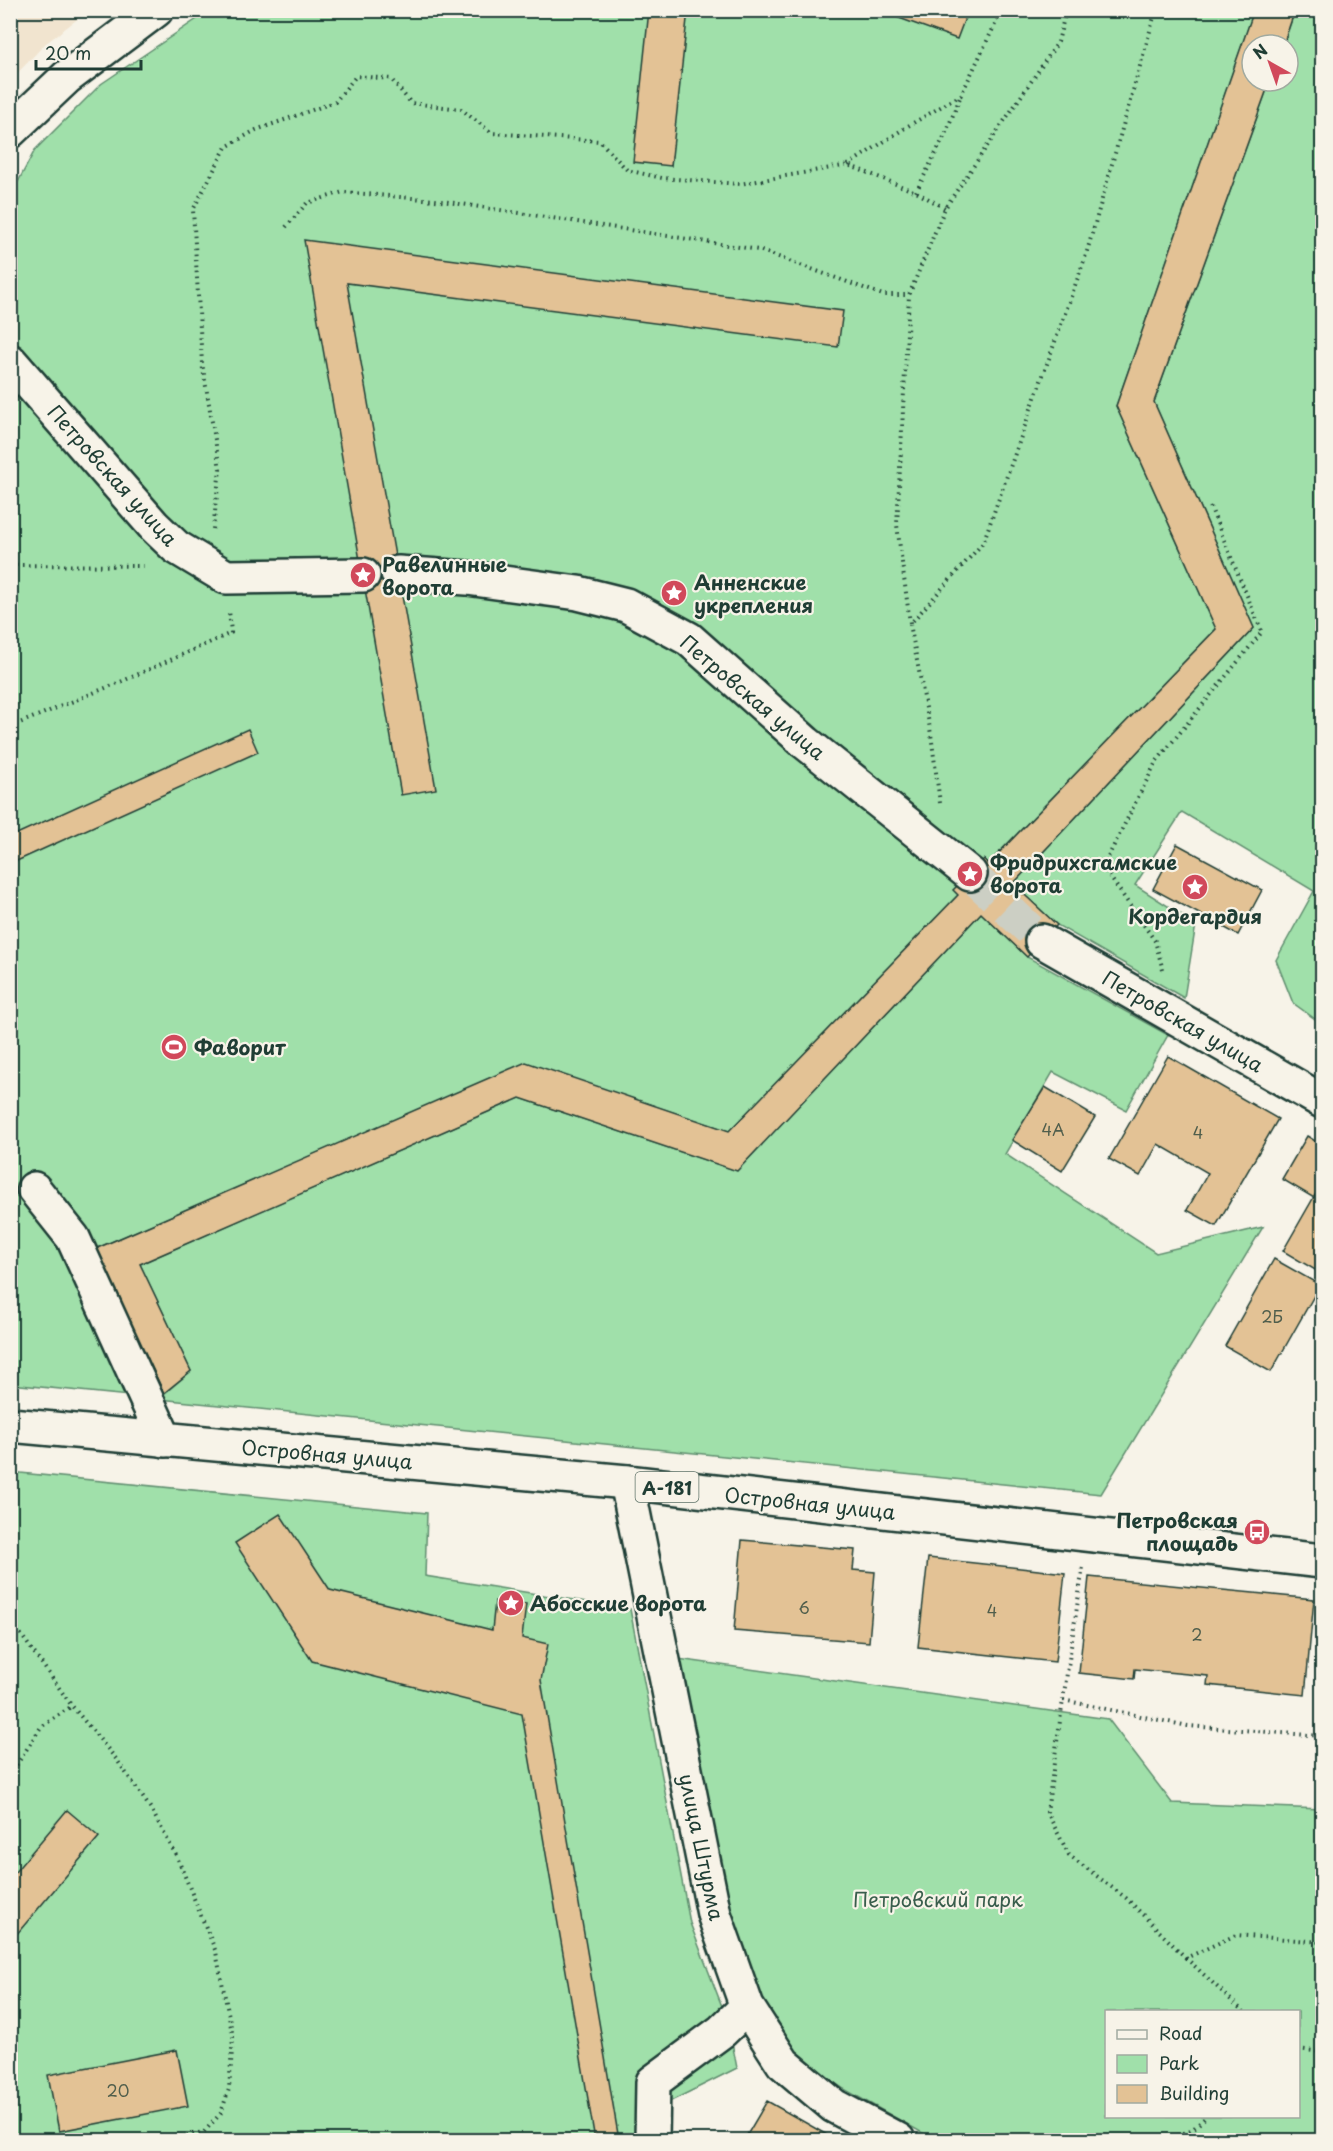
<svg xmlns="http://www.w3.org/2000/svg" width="1333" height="2151" viewBox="0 0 1333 2151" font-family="'Playpen Sans',sans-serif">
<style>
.built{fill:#f1e4cf}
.green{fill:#a0e0aa;stroke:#608e6f;stroke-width:1.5;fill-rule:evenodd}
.building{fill:#e3c295;stroke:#1f3d34;stroke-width:1.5}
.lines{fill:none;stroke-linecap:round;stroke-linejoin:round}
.minor-tunnel{stroke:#cccfc4;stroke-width:33;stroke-dasharray:33 16;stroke-linecap:butt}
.minor-casing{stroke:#1f3d34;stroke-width:38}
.major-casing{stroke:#1f3d34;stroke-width:38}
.path{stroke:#1f3d34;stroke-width:4;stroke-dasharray:1.5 4.5;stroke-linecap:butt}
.minor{stroke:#f7f3e8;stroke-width:33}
.major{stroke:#f7f3e8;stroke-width:33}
.labels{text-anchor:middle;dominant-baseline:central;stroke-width:4.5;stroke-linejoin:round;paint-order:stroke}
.number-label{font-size:16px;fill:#505e4c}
.shield{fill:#f7f3e8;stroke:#60746a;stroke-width:1.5}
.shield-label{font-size:18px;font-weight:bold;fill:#1f3d34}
.street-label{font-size:20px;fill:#1f3d34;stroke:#f7f3e8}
.poi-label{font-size:20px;font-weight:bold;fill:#1f3d34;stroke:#f7f3e8;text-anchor:start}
.park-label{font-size:20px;fill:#395e4c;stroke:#f7f3e8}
</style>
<rect width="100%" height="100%" fill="#f7f3e8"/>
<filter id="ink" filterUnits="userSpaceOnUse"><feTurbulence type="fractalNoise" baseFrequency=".0167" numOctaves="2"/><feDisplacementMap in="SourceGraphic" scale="12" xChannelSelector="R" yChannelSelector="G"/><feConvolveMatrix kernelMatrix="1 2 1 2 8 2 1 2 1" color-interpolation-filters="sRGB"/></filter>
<g filter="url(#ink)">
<path class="built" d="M11,10h77v1l-43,33 -34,36z"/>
<path class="green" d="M209,11h1045l-138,395 100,223 -228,235 -4,-4 -26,35 -229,236 -203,-68 -431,186 70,144 26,-22 -51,-107 380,-166 217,73 244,-258 46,44 141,78 -42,75 -73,-38 -48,82 151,99 107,-26 -162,267 -1090,-110 -1,-1187 25,-47 66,-66z
M1295,11h27v1013l-29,-21 -17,-43 38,-69 -132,-79 -47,73 61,39 -12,74 -127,-73 -44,-41 241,-256 -100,-226 116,-321h18v-36h-5z
M10,1472l417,41 -2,63 205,33 60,314 38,99 9,46 -72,36 5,36h-659z
M678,1659l430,60 64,84 150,6v331h-387l-91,-51 -53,-36 -28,-46 -36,-99zM1106,2012h192v104h-192z"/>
<path class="building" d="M649,10h39l-17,156 -38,-4z
M877,10h91l-11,29z
M1254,10h41l-12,35h-31v36h18l-116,321 100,226 -241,256 44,41 -30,32 -46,-44 -244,258 -217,-73 -380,166 51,107 -27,22 -69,-144 431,-187 203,69 229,-236 -5,-5 31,-31 4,5 228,-235 -100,-223z
M304,240l539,71 -5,36 -491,-64 89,506 -35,6z
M248,729l10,23 -248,112v-27z
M1177,844l85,46 -24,45 -85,-46z
M1168,1056l110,63 -62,107 -29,-16 21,-37 -50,-29 -18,32 -31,-17z
M1045,1087l50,30 -33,54 -50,-31z
M1307,1136l15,9v38l-8,15 -32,-19z
M1322,1183v91l-39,-23z
M1274,1259l46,26 -49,87 -46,-26z
M280,1514l50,76 162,40 3,-29 31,3 -4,34 26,6 -7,36 78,460h-24l-73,-426 -210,-53 -77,-118z
M742,1540l113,10 -2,20 22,2 -6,70 -135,-11z
M928,1558l137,15 -10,89 -137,-15z
M1089,1577l225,22 -9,96 -98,-10 1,-9 -73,-7 -1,10 -55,-6z
M67,1810l32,27 -89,105v-64z
M177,2050l11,56 -129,25 -11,-56z
M767,2101l69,39h-92z"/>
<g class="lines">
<path class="minor-tunnel" d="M970,874l72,67"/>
<defs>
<path id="minor" d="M10,131l57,-54 89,-67
M10,361l144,165 22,21 50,30 137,-2
M398,573l69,5 111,15 48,12 63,34 117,104 164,131
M1042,941l280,160
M34,1189l39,49 92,202
M627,1482l87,432 33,93 36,56 51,43 64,34
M652,2140l1,-58 69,-51 25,-24"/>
<path id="major" d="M10,1425l617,57 695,79"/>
</defs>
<use href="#minor" class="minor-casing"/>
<use href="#major" class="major-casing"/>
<path class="path" d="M848,165l60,-39 53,-31 41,-85
M916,192l29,-57 16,-40
M286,227l21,-24 36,-11 92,8 324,50 124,45h26
M213,529l7,-60 -18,-106 -9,-153 33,-63 30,-17 79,-28 21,-26 35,3 20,24 50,6 31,24 108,8 27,29 35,8 78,6 108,-19 68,27 29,16
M10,565l136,1
M910,623l-13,-98 12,-230 36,-87 113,-166 8,-32
M10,727l115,-47 106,-47 -2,-23
M940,803l-9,-69 -21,-110 73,-81 103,-288 70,-245
M1163,970l-8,-29 -52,-74 53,-105 106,-130 -52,-126
M10,1619l62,87 45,54 34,49 26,48 39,95 17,85 -4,52 -8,24 -17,19 -42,8
M1063,1700l20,-133
M10,1775l31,-48 31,-21
M1186,1958l-60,-60 -57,-43 -22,-43 16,-112 125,26 134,10
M1244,2012l-58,-54 50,-23 86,7
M1298,2049l24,3
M1167,2140l26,-11 14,-13"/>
<use href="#minor" class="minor"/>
<use href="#major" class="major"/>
</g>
</g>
<defs>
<symbol id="sight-disc" viewBox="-11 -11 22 22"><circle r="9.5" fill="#d1495b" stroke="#f7f3e8"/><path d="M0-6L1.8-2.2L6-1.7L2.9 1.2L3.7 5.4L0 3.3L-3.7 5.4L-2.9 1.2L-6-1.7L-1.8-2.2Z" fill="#fff"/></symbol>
<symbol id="stadium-disc" viewBox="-11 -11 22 22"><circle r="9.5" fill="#d1495b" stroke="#f7f3e8"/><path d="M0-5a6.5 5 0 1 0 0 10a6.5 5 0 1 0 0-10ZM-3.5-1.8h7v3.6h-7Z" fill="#fff"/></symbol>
<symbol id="bus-disc" viewBox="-11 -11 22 22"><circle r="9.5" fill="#d1495b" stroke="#f7f3e8"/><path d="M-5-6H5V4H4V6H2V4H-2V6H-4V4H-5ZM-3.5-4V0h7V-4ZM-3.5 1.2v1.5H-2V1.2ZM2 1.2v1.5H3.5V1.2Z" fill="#fff"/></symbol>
</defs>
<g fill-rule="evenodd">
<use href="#sight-disc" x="348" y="560" width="30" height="30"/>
<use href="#sight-disc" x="659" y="578" width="30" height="30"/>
<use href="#sight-disc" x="955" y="859" width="30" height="30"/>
<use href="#sight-disc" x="1180" y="872" width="30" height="30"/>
<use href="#stadium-disc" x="159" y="1032" width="30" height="30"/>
<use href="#bus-disc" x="1242" y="1517" width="30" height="30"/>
<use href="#sight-disc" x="496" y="1588" width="30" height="30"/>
</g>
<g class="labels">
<g class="number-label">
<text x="1053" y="1129">4А</text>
<text x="1198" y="1132">4</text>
<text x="1272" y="1316">2Б</text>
<text x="804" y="1607">6</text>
<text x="992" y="1610">4</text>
<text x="1197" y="1634">2</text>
<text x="118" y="2090">20</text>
</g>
<rect class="shield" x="635.5" y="1472" width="63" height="30" rx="4.5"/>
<g class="shield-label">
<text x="667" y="1487">А-181</text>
</g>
<g class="street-label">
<text transform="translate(113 475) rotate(48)">Петровская улица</text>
<text transform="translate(753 697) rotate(40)">Петровская улица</text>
<text transform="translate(1183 1021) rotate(30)">Петровская улица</text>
<text transform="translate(327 1454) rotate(5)">Островная улица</text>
<text transform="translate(810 1503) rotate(6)">Островная улица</text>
<text transform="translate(702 1847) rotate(78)">улица Штурма</text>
</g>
<g class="poi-label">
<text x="382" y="564">Равелинные<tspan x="382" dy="23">ворота</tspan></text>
<text x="694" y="582">Анненские<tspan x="694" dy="23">укрепления</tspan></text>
<text x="990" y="862">Фридрихсгамские<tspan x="990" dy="23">ворота</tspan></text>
<text x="1195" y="916" text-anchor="middle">Кордегардия</text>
<text x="194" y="1047">Фаворит</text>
<text x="1238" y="1520" text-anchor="end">Петровская<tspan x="1238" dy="23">площадь</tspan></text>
<text x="530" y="1603">Абосские ворота</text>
</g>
<g class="park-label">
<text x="938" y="1899">Петровский парк</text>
</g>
</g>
<rect width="1333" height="2151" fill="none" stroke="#f7f3e8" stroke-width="36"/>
<rect x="18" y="18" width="1297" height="2115" fill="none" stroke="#1f3d34" stroke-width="2" filter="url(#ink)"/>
<rect x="1105" y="2010" width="195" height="108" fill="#f7f3e8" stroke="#a1aaa0" stroke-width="1.5"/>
<rect x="1117" y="2030" width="30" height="9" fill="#f7f3e8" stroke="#a1aaa0" stroke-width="1.5"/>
<text x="1159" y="2040" font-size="18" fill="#1f3d34">Road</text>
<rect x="1117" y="2055" width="30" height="18" fill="#a0e0aa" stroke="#a1aaa0" stroke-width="1.5"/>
<text x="1159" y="2070" font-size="18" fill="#1f3d34">Park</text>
<rect x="1117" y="2085" width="30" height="18" fill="#e3c295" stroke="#a1aaa0" stroke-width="1.5"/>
<text x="1159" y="2100" font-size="18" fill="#1f3d34">Building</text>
<g transform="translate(1270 63) rotate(320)"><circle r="28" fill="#f7f3e8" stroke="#a1aaa0" stroke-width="1.5"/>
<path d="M0-4.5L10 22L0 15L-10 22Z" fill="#d1495b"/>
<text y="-9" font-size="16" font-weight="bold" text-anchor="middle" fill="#1f3d34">N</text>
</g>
<path d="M36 60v9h105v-9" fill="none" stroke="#1f3d34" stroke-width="3"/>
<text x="45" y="60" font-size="18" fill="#1f3d34" stroke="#f7f3e8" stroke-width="4.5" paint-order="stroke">20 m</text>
</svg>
